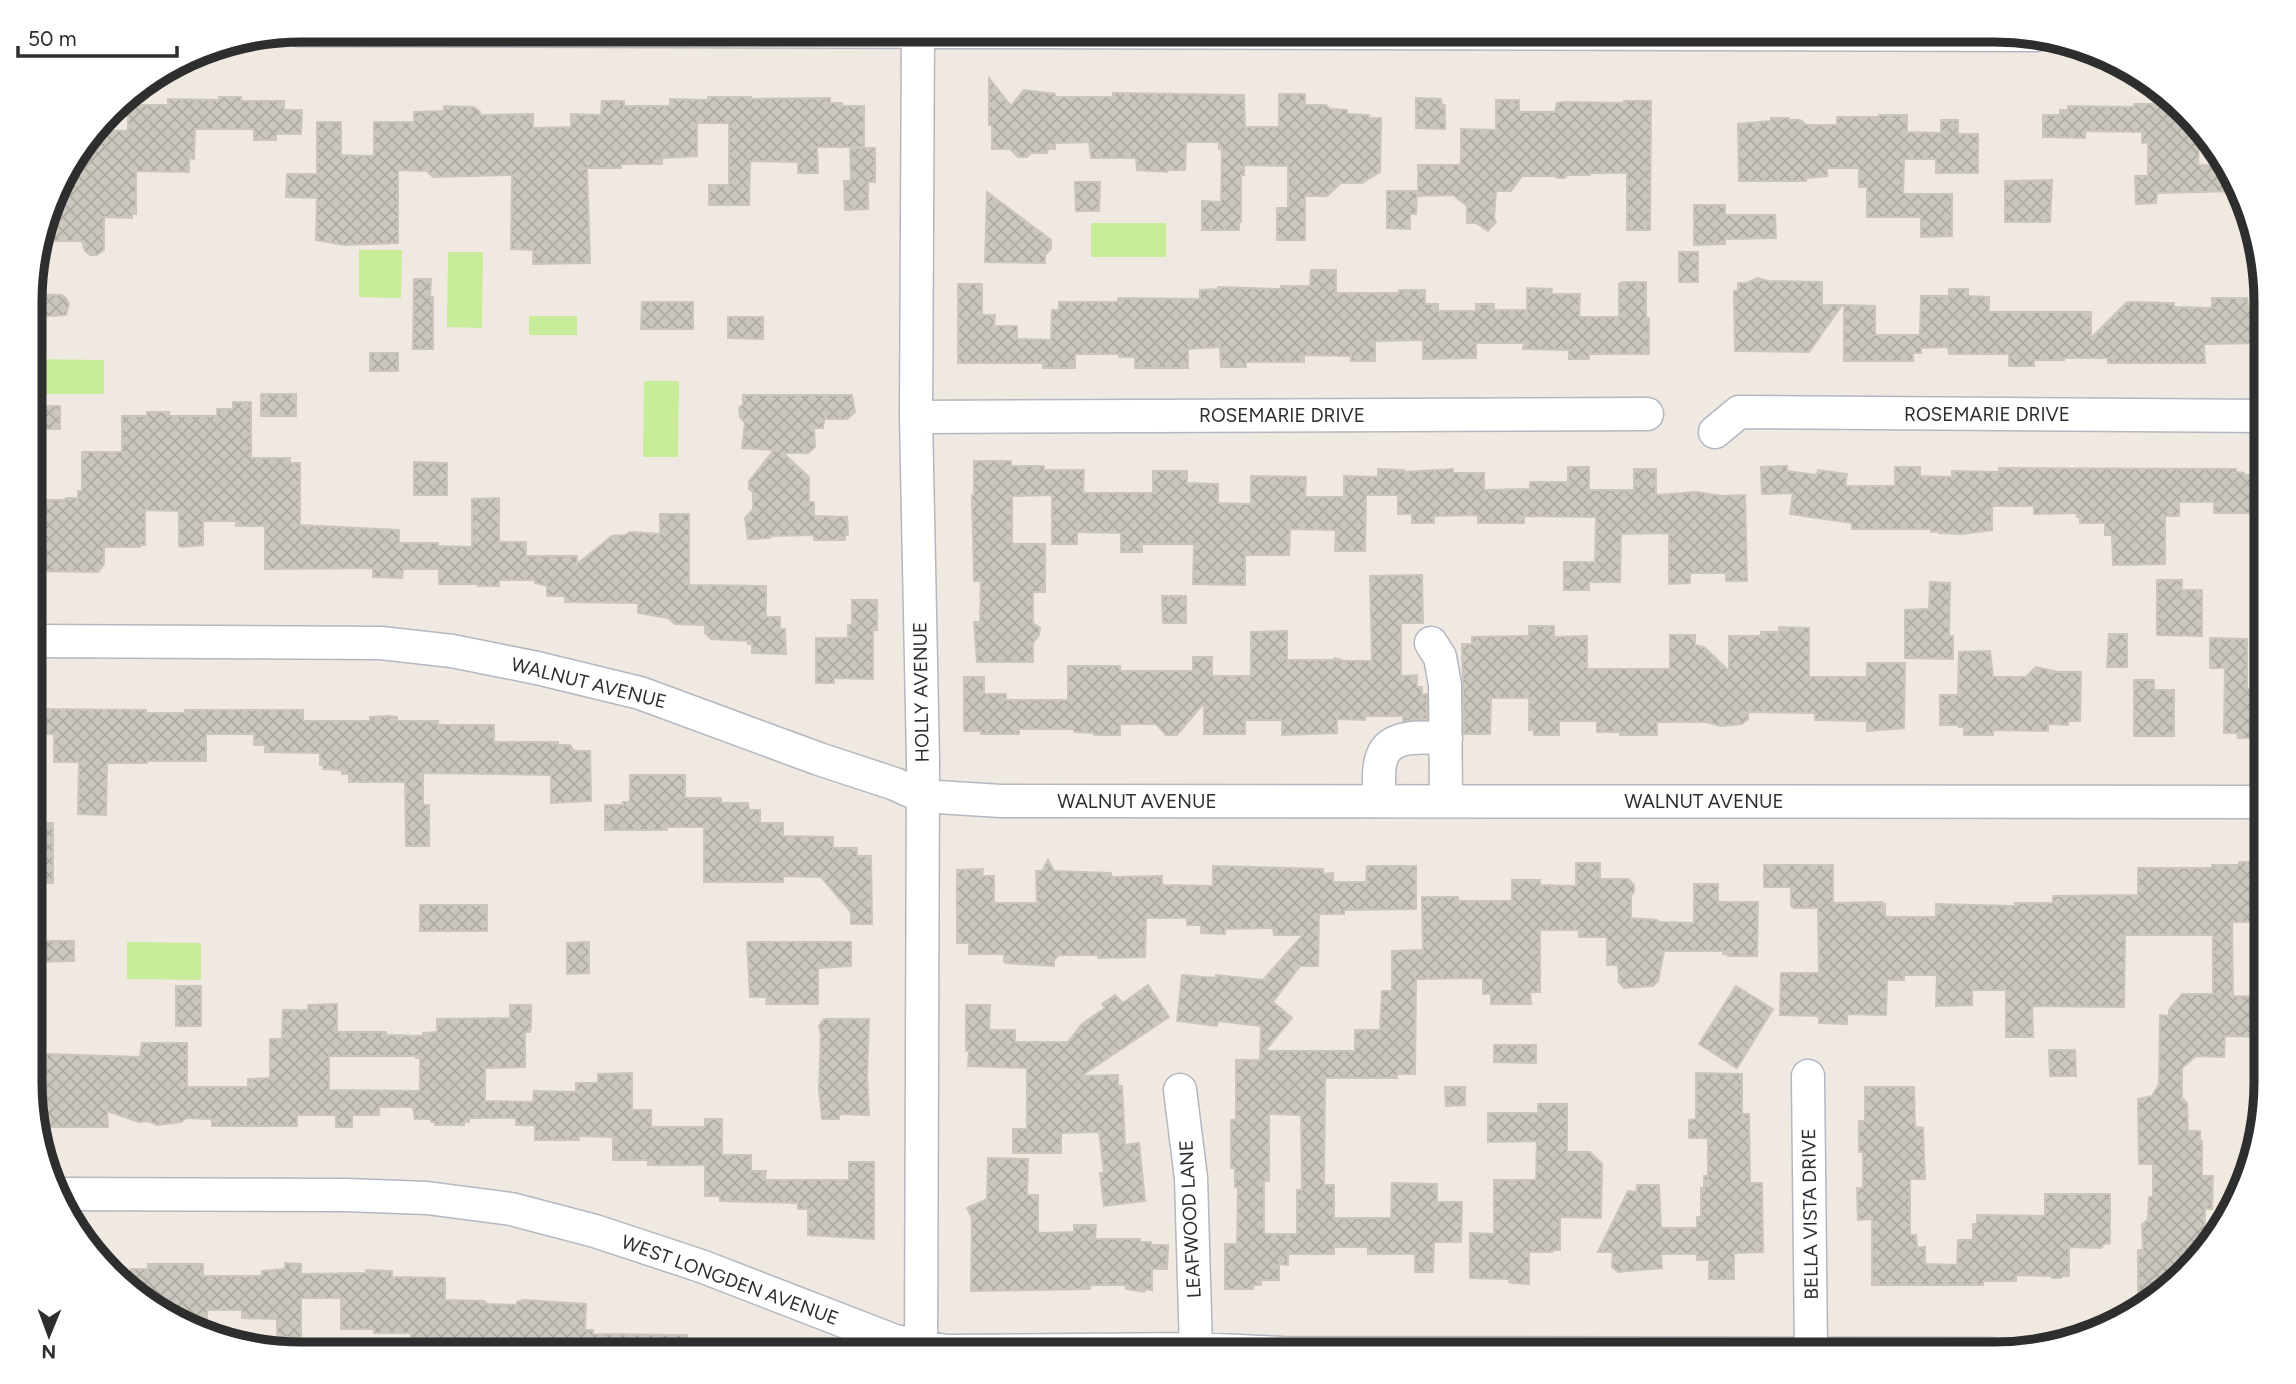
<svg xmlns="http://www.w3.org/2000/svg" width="2296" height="1384" viewBox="0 0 2296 1384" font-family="Figtree,sans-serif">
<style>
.pitch{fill:#c9ec9a}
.building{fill:url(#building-cross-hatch);stroke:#cbc5ba;stroke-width:2;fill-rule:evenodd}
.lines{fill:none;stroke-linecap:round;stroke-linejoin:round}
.minor-casing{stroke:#b4b7c1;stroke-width:35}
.minor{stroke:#fff;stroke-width:32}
.labels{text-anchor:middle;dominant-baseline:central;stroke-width:6;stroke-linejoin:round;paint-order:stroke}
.street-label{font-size:19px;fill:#2e2e2e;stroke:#fff}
.rim{fill:none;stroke:#2e2e2e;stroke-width:9}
</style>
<defs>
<pattern id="building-cross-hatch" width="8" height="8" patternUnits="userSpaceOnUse" patternTransform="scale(1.75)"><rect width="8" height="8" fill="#cbc7bf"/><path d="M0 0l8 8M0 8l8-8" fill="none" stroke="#afaba4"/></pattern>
</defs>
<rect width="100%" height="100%" fill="#efe9e1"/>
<path class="pitch" d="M1091,223h75v34h-75z
M359,250h43l-1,48 -42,-1z
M448,252h35l-1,76 -35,-1z
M529,316h48v19h-48z
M32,359l72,1v34h-72z
M644,381h35l-1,76h-35z
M127,942l74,1v37l-74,-1z"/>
<path class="building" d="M989,78l22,28 13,-16 31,4v3h58v-4l131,2 1,32h34v-33h26v11h21l4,4 17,1v4l22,1v3h12l-1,54 -18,11h-21l-14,13h-22v44h-28v-32h11v-42l-44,-1v10h-3v47h-2v8h-37v-29l19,1 1,-53h-3v-7h-33l-1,28h-18v2l-30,-2 -1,-12h-45l-2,-16 -34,1v6h-7l-1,4h-16l-4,4h-9l-8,-8h-18v-24h-3z
M219,97h22v4h43v9h18l-1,24h-25v6h-22v-11h-59l-1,30 -5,-1v14l-53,-1v43h-4v4l-28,-1v33l-7,5h-7l-5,-4 -3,-10h-42l18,-60 39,-51 31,1v-26h40v-6l51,1z
M708,97h43v2l79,-1v5h12v3h22v41h-47l1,26h-20v-11l-48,-1 -1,44h-40v-20h20v-62h-32v33l-35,2v6h-41v4h-34l3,95 -57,1v-14l-22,-1 1,-74 -79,2 -6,-6 -29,-1v73l-54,2 -28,-5 1,-42 -31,-1 1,-23h30v-52h24v33l33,1v-34h40v-10l30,-1v-5l30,1 6,5v3l53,-1v14l38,-1v-13l30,1 1,-14h22v5h46v-7l38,1z
M1416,98l25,1 1,6h3v24l-29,-1z
M1496,100h23v12h36l2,-9 6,-1 61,1v-2h27l-1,129h-23v-57h-37v2h-23l-2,3h-7l-4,-2h-32l-11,15h-15l-2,26 2,5 -8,9 -12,-8h-9v-17l-14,-11 -35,1v-31h43v-36l35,1z
M2134,104h38l27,29 -1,32 32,1 7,25 -80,2 -1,10 -20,1 -1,-28h13v-34l-6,1v-11l-57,-1v7l-42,-1v-22h17v-5h8v-4l66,1z
M1879,115h28v17l34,1v-13h17v14h20v39h-42v-14h-32l-1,35h49v42l-31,1v-20h-54v-30h-8v-19h-32v8l-21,2v3h-67l-1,-57 33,-3v-3h18v2h11l6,5h31v-8h42z
M850,148h25v34h-7v27l-23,1 -1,-29h7z
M2052,180l-2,42h-45v-41z
M1075,182h25l-1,29h-23z
M1387,191h30l-1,23h-6v15l-23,-1z
M987,192l64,48v9l-6,6v8l-60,-1z
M1694,205h31v10h50l1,23 -51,1v5l-31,1z
M1679,252h19v30h-19z
M1311,270h25v23h63v-3h26v14h13v7h38v-7h18v6h33v-22l25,1 -1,5h29l-1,23h40v-33l3,-2h24v36h3v36h-60v5h-20v-9l-46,-1 1,-6h-48v15l-53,1v-19l-48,1v20h-24v-5l-47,-1v7h-58v5h-25l-1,-20 -32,2v19h-53v-11h-16v-3h-44v14h-32v-5h-85v-79h24v31h13l-1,11h23v13l34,1 1,-30h7v-8h59v-4l82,1v-9l18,-1v-2l63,2v-3h29z
M1757,278l12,3 53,1v23h20l-33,47 -74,-1 -1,-60h4v-8h9z
M414,279h17l-1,18h3v52h-20z
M1949,289h19v7l21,1v15h102v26l36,-36 47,1v4l38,1v-10h35l2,13 17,1v31l-62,1 1,19h-97v-5h-44v2h-30v6h-25v-12h-60l-1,-7 -27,1v5h-8v8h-69v-56l31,1v29h45l1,-39h28z
M32,294l29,1 4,2 4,7 -3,11 -34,2z
M642,302h51v27h-52z
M728,317h35v22l-35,-1z
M370,353h28v18h-28z
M261,394h35v22h-35z
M743,395h109l3,17 -8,7h-23l-1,9h-9l1,19 -7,6h-25l26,24v25h5v14l33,1 1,18h-3v5h-31v-5l-44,1v2l-22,1 -3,-21 8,-9v-17l-4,-3v-8l25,-31 -32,-2 3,-25 -5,-6 -1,-9 4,-4z
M233,402h18v56h39v5h10v62l99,5v13h39v3l34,1v-48l27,-1v44h27v14h51v8l35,-28 13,-1 5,-3 30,2v-20h29v71l77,1v31h14v12h5l1,25 -34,-1v-9h-4v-3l-37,-2 -6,-6v-8l-30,-1 -7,-6 -30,-5v-10l-73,-1v-6h-18v-10l-12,-3v-3h-36v6h-21v-2h-39v-15h-36l-1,9 -29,-1v-9l-108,1v-43h-29v-5h-33v24l-20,2 -4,-1v-35l-34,-1v35h-5v2h-36v17l-6,8 -66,-1 1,-71h31l2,-2h12v-7h4v-39h40v-36h25v-4h22v4h48v-7h16z
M32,406h28v23h-28z
M974,461h37v5h33v4h40l-1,23h70v-22h34v12l31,1v19l33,1v-28l55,1 -1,20h39v-21l34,1v-8l26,1v2l49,-3v4h31v17l46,-1v-7h38v-15h21v23h45v-21h22v26l40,-3 26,4 23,-1 2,86h-21v-8h-36v10l-21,1v-51l-48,1 -1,48h-31v8h-25v-28h31l1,-45 -72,-1v7h-46v-8l-44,1v7h-22v-9h-14v-19h-32l-1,56h-30l1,-21 -46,-1 -1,26h-44v30l-52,-1 1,-40h-52v8h-21v-19l-44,-1v12h-25v-49l-40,1v48h33v48h-12v31l7,5 -1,7 -6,8v19h-56l-3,-40h6l1,-41h-7l-2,-86h2z
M414,462l33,1v32h-33z
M1787,466v5l30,4 1,-5 29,4 -2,12h50v-19h25v9l32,1v-6l47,1v-4l237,1v3l8,1v2h18v5h4v33h-52v-11h-35v14h-14v48l-52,1 -1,-30h-7v-12h-25v-6h-3v-4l-43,1v-8h-42v24l-30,4 -23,-1v-2l-8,1v-3h-79v-6l-62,-9 3,-21 -31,1 -1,-27z
M1422,575l1,48h-22v53l16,-1v12h5v8l5,-1v25l-24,2v-5h-38v4l-28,-1v14l-55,2v-15h-37v14h-41v-31l-27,32h-11l-10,-11h-36v11h-26v-2l-19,-1 -2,-3h-54v5h-38v-3h-17v-54h20v17h22v6h62v-34h52v5h73v-14h19v19h39v-44l36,-1v29h46l2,-2 9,3h28l-2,-85z
M2157,580h25v10h20v46l-45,-1z
M1930,582l20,1 -1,53h4v23l-48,-1v-48l24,-1z
M1162,596h24v27h-23z
M852,600h25v30h-4v49l-39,-1v5h-18v-45h32v-13h4z
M1529,626h25v11l33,-1v33h83v-34h25v10l9,2 25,24v-35h32v-4h18v-5l30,1v49h58v-14h38l-1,65 -37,3v-10l-52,-1v-7l-67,-1v7l-6,5 -21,2 -14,-4h-50v13h-37v-3h-23v-11h-38v14h-25v-6l-5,1v-32h-38l-1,36h-26l-2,-90h10v-7l57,-1z
M2109,634h18v33h-20z
M2210,638l37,1v50h7l-1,4 13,1v44h-28l-1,-5h-13l1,-65h-15z
M1990,651l3,26h33l10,-10 22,5h23l-1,49h-12v4l-20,-1v7l-55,-1v5h-29v-8h-5v-2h-19v-30h18l1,-43z
M2134,680h20v10h20v46h-40z
M32,709l114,1v3h39v-3h118v11h67v-4l17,-1 10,1v4h41v4h56v17h64v3h12l4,6h16l1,50 -40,2v-28l-128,-2v32h6v41h-23l-1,-64h-56v-8h-7v-4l-19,-1v-4h-3v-12l-55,-1v-7h-11v-11h-48v27h-59v2h-40l-1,52 -28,-1 1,-52h-25v-28h-22z
M630,775h55v23h36v5h27l1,7h11v13h23v13l50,1v11h24v8h14l1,68h-21v-12l-30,-35 -38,-1v6h-79v-55h-37v3h-62v-25h18v-3h7z
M32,823h21v60l-21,-1z
M1048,860l6,11 57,2v4l51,-1v8l2,1 49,1v-20l110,3v5l10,-1v9h33l1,-16h49v43l-72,1v4h-25l-1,52h-18l-27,36 19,16 -27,33h90v-21h25l2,-39h10v-40l31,-1 -1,-53h36v4h54v-21h28v5l36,1v-23h24v16h28l6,6v7l-3,3v23l26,2 3,2 34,1v-39h24v18h40l-1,54h-29v-2h-5v-3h-59l-6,30 -5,5 -29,2 -5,-6 -1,-17h-11v-28h-28v-7h-39v62h-10l1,12h-40v-10h-8v-16l-67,1 -1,95h-18v4h-72l-1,107h10v33h57l1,-35 45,1v18h25l-1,40h-27l-1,30h-18v-18h-47v-7h-34v7h-46v11l-9,-1v16h-18v5h-8v4h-28v-45h12l1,-57h-3v-19h-4v-48h5v-60h24l1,-34 -43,-5 -1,5 -40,-5 5,-46 34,3v-3l47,5 40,-45h-29l-1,-7 -48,1v5l-24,-1v-8h-14v-7h-41l-1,39 -47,1v-3h-39l-5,5v6l-48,-3 -2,-1v-8h-35v-11h-12v-73l26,-1 -1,7h12v27h43l-1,-32h6zM1269,1114l32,1 1,75h-5v44h-33v-53h5z
M2239,862h19v2l8,1v57h-34l1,74 33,1v40l-41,-1 -1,21 -28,-1 -14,12v30l5,5 1,28h12v10h2v35h11l-1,33h-7l-1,39 -47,45h-19v-43h5l-1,-25 6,-6 1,-22h4v-33h-14l-1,-65 14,-3 7,-12 1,-69 9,1v-6l13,-16h31v-59h-88l-1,72 -92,-1 1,31h-27v-47h-34v15l-36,1 1,-31h-33v5h-17l-1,35 -39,-1v10l-28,-1v-7l-39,-1 1,-42h38l-1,-65h-24l-3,-2v-19h-27v-22h69v38l49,-1v3l3,-1v13h51v-13l79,2v-3h38v-7l85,-1v-27h74v-3h27z
M420,905h67v26h-67z
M32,941h42v20l-42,1z
M589,942v31l-22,1v-31z
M747,942h104v24l-33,2v36h-52l1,-7h-17z
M1148,985l21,32 -88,59 37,-1v11h4l3,59 14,-2 6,58 -41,5 -4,-33h4l-5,-41 -38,1v20h-48v-24h14v-61l-59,-2 1,-15h-3v-46h24l-1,25h26v12h53l14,-18 23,-16 -3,-4 13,-9 8,8z
M176,986h25v40h-25z
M1736,986l37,23 -36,59 -38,-24z
M337,1004v28h49v3l37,1v-3l14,-1v-13l73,-1v-13h21v22l-1,5h-5v35l-40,1v33l48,1 1,-11 42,1v-9h22v-9l34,-1v37h19v17h54v-8h17v36h29v16h15l-1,9h84v-18h25v77l-66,-4v-26h-10v-6l-78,-2v-5h-15v-31h-57v-5h-35v-23l-35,-1 1,4h-44v-15h-19v-7h-47v4h-5v3h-29v-3h-4v-3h-16l-2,-12h-34v8h-27v12h-16v-12h-39v11h-85v-7l-26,-1 -5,4 -24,3 -9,-4 -9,1 -32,-11 1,16h-60v-6h-15l-1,-29 13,-1 2,-37 93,3 2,-14h45v44h61v-8l22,-1v-39h12l1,-29h25v-5zM329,1056h87v2h4v33l-91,-1z
M824,1019h45l-2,59 2,37 -30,-1v5h-17l-3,-30 2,-54 -2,-9z
M1494,1045h42v18l-42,-1z
M2049,1050h26l1,26h-26z
M1696,1073l46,1v40h7l1,69h12l1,69 -29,1v26h-25v-19h-12v-6h-36l1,14 -44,4 -6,-5 1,-15h-15l30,-61 9,1v-7h22l2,43h36v-11h4v-29h3v-12h4v-38h-19v-18l7,-1z
M1445,1087h20v18l-19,1z
M1865,1087h49l1,40 8,1 2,51h-15v56h6l1,13 8,-1v17l32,1 1,-25h15v-16h4v-9l68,1v-22h65v49l-6,1 -3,4 -32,-1v29h-6l-2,2h-9l-1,-2 -35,-1v6h-33v4h-111v-66l-14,1 -1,-32h6v-36h-4v-31h6z
M1538,1104h29v48h23l12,12 -1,54 -41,-1v33h-6l-2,2h-23v32l-17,-1 -3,-1v-3l-39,-1v-45l24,1v-54h42l1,-39 -49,1v-29h50z
M988,1158l40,1 -1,36h11v38l36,-1v-7h22l-1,14h45v3h11v3h17l-1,24h-15v21l-6,-1 -2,3 -18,-3v-4h-36v4l-119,2 1,-73 -5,-10 20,-9z
M285,1263l16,1v10l65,-1v-3l26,1v6l53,1v22l39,1 3,3 30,1v-3l6,-2 63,4 -1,26h8v4l94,1v19h-266v-16h-10v-5h-37v-4h-33v-31h-40v39h-24v-18l-35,-1v-8h-35v24l-56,-25 -20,-22v-18h17v-5h55v12h59v-5l23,-2z"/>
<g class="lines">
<defs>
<path id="minor" d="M299,30l1737,5
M918,30l-2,387 7,344 -2,593
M916,417l731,-3
M1715,432l24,-20 527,4
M32,641l349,2 71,8 85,17 103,25 179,66 76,25 26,12 80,5 1265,1
M1431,643l9,14 5,28 1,116
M1379,800c1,-13 -2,-30 3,-43 8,-24 45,-20 64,-18
M1808,1076l3,277
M1180,1090l11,88 5,171
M58,1194l288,1 81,3 84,11 84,22 106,35 194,75 50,10 251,-2 86,4 709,1"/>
</defs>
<use href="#minor" class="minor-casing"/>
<use href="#minor" class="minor"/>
</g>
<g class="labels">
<g class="street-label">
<text x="1987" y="414">ROSEMARIE DRIVE</text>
<text x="1282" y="415">ROSEMARIE DRIVE</text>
<text transform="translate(589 683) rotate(14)">WALNUT AVENUE</text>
<text transform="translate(921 692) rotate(-91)">HOLLY AVENUE</text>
<text x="1137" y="801">WALNUT AVENUE</text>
<text x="1704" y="801">WALNUT AVENUE</text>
<text transform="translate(1810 1214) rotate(-91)">BELLA VISTA DRIVE</text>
<text transform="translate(1190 1219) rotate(-93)">LEAFWOOD LANE</text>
<text transform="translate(730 1280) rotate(20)">WEST LONGDEN AVENUE</text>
</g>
</g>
<path d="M0 0H2296V1384H0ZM302 42H1994A260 260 0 0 1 2254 302V1082A260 260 0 0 1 1994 1342H302A260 260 0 0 1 42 1082V302A260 260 0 0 1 302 42Z" fill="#fff" fill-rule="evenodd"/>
<path class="rim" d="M302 42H1994A260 260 0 0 1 2254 302V1082A260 260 0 0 1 1994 1342H302A260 260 0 0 1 42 1082V302A260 260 0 0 1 302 42Z"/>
<g transform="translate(49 1335) rotate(181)" stroke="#ffffff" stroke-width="5" paint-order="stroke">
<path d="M0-5L12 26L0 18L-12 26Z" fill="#2e2e2e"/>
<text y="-10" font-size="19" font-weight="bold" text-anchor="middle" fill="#2e2e2e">N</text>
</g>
<path d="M18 46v10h159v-10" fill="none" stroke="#2e2e2e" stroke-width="3.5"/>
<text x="28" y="46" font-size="21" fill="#2e2e2e" stroke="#ffffff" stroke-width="5" paint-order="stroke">50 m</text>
</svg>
